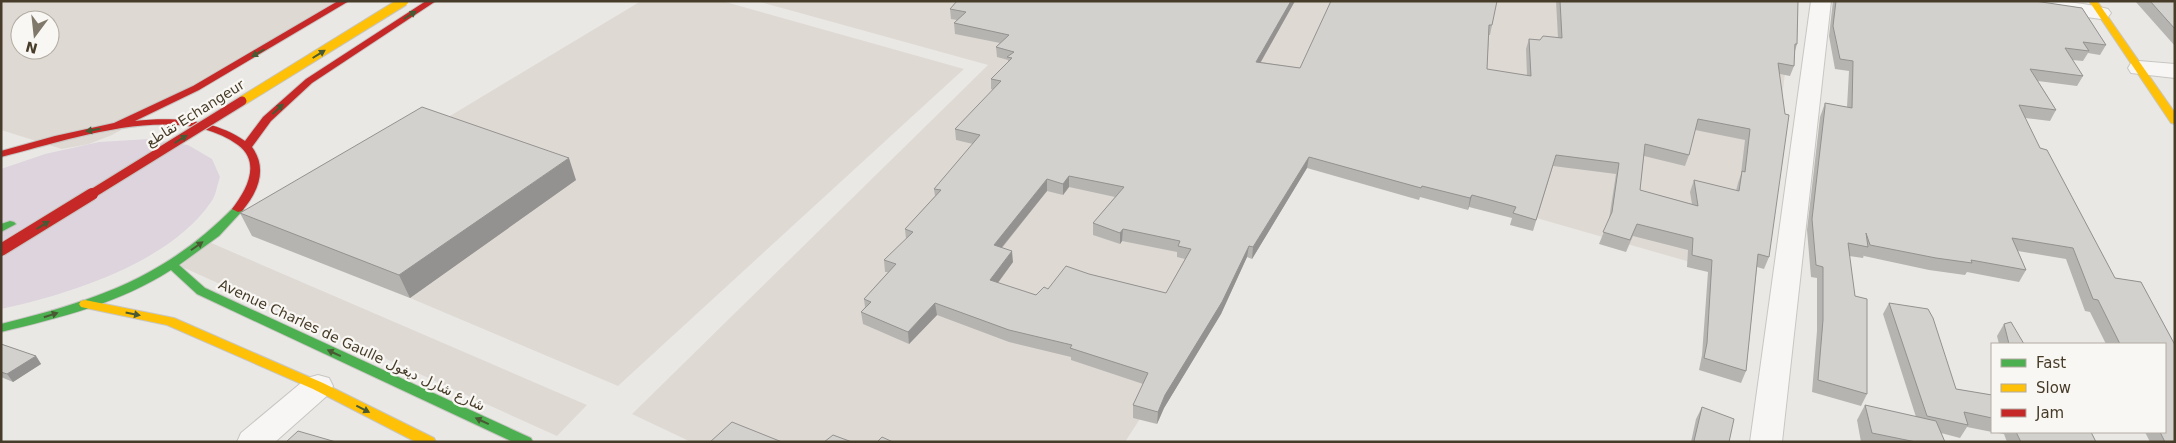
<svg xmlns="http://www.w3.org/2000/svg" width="2176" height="443" viewBox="0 0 2176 443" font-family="'DejaVu Sans','Noto Naskh Arabic',sans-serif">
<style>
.built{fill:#ded9d3;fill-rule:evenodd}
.green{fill:#ddd4dd}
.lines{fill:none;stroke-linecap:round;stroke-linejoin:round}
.street-casing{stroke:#c8c6c3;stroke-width:2}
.fast-casing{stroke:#c8c6c3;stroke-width:2}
.slow-casing{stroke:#c8c6c3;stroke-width:2}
.jam-casing{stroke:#c8c6c3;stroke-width:2}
.street{fill:#f7f6f4;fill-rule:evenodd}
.fast{fill:#4caf50;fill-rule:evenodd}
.slow{fill:#ffc107;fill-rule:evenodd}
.jam{fill:#c62828;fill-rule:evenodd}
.slow-bridge-casing{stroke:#c8c5c1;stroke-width:11;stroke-linecap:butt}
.jam-bridge-far1-casing{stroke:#c8c5c1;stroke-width:11;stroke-linecap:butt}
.jam-bridge-casing{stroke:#c8c5c1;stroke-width:14;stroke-linecap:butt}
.slow-bridge{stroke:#ffc107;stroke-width:9}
.jam-bridge-far1{stroke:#c62828;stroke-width:9}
.jam-bridge{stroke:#c62828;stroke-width:12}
.wall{fill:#b5b4b1;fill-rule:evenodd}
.shaded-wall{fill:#949290}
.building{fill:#d3d1ce;stroke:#949290;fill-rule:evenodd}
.oneway{fill:#485933}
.labels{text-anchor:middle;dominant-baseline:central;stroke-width:4.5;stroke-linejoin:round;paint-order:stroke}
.street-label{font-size:14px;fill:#473c29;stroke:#f9f7f3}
</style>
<rect width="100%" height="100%" fill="#eae8e5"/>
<path class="built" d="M1,1h338l-174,105 -53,29 -23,9 -27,5 -61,-19zM20,20h30v30h-30z
M641,1h81l242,68 -346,317 -208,-88 165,-118 -145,-52z
M757,1h1037l-15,121 -26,158 -441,-126 -187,288h-434l-59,-28 356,-349z
M209,242l378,163 -30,31 -377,-170z"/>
<path class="green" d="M149,139l39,6 24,14 8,18c-3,8 -4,19 -9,25 -42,61 -141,92 -210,107v-140l44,-15 54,-12z"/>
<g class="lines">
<defs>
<path id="street" d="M1811,1h20l-49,441h-32z
M2004,1c35,0 70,-1 104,8l3,4 -3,4 -7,2 -87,-12 -7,-2z
M2139,61l36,3v14l-44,-5 -3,-5 3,-5z
M318,375l11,3 4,8 -4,8 -54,48h-38l4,-9 66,-55z"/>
<path id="fast" d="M238,206l6,3 -25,27 -40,29 26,23 326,150 2,4h-20l-316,-148 -26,-24c-51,33 -112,48 -170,62v-8c94,-23 165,-47 233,-117z
M10,221l4,1 2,2 -15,8v-8z"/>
<path id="slow" d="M2089,1h8l78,112v11l-4,-1z
M85,300l89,18 149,65 111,55 2,4h-20l-103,-53 -146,-64 -86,-18 -2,-3 2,-3z"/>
<path id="jam" d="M338,1h11l-150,89 -64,31c38,-4 78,-2 110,20l18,-24 43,-38 120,-78h10l-124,82 -41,38 -19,26c16,22 6,45 -10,64l-4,1 -6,-3c14,-18 30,-46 6,-64 -61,-45 -171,-4 -237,12v-6l54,-15 59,-13 79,-37z"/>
</defs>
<use href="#street" class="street-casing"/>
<use href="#fast" class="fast-casing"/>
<use href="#slow" class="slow-casing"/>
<use href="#jam" class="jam-casing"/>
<use href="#street" class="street"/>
<use href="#fast" class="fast"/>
<use href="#slow" class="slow"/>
<use href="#jam" class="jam"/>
<defs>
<path id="slow-bridge" d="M242,101l162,-100"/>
<path id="jam-bridge-far1" d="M90,195l152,-94"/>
<path id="jam-bridge" d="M1,250l91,-56"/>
</defs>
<use href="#slow-bridge" class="slow-bridge-casing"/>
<use href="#jam-bridge-far1" class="jam-bridge-far1-casing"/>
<use href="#jam-bridge" class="jam-bridge-casing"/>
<use href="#slow-bridge" class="slow-bridge"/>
<use href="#jam-bridge-far1" class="jam-bridge-far1"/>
<use href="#jam-bridge" class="jam-bridge"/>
</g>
<path class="wall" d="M957,1h338l-34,61 39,6 197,-67 -7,34h-1l-2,34 40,7 -1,-27 3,-10 11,1 18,-2 -2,-37h242l-1,43 -2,7 -1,15 -4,10 -10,-2 -11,183 -5,12 -7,-2 -11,104 -5,12 -42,-13 3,-15 6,-83 -21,-5 1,-17 -55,-14 -7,16 -27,-8 10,-25 7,-45 -63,-8 -20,65 -23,-6 2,-7 -43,-11 -1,3 -48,-13 -1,3 -112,-32 -55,91 -5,-2 -26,57 -57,94 -7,16 -24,-6v-13l10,-21 -72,-24v-3l-62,-15 -72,-27 -28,29 -46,-20 -2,-12 4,-5 -1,-8 24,-27h-3l-1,-12 22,-21 -1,-10 30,-33 -1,-7 39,-45 -17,-4 -1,-11 38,-39 -2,-1v-10l17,-17v-2l-11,-3 -1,-10 4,-4 -45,-9 -1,-11 3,-3 -6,-1 -1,-10zM1695,130l50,10 -4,34 -3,9 -2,8 -42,-11 -4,12 2,12 -52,-14 4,-34 41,10 4,-11zM1069,187l46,10 -22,26v12l27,9 2,-3 55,11v5l8,2 -19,34 -77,-19 -41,15 -12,6 -38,-12 15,-21 -11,-14 45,-57 16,4z
M1833,1h202l47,7 24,37 -6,10 -12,-2 -5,8 -11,-1 11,16 -6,10 -39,-5 18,29 -6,11 -25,-3 15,30 7,2 68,128 26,4 34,63v97h-25l-5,-10h20v-88h-59l-16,-32 -5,-1 -19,-52 -48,-8 8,19 -7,12 -52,-10 -2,3 -36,-5 -65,-14v-1l-1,3 -14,-2 6,40 12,3v95l-6,12 -49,-14 5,-61v-53l-6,-1 -4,-47 13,-113 5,-14 22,4 2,-36 -14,-2 -6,-33z
M2135,1h40v45z
M576,180l-166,118 -158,-62 -12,-23z
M1889,303l67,86 36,6v37l-25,-5 -7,11 -19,-5 4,9h-84l-4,-22 8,-15 51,12 -33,-103z
M2004,324l20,20h-25l-2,-8z
M1,344l35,12 5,8 -28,18 -12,-5z
M1702,407l27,35h-38l5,-23z
M1993,432h98l5,10h-89l-3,-8z"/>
<path class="shaded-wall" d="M1291,1h4l-40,71 1,-10z
M1309,157l-2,11 -55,91 1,-12z
M569,158l7,22 -166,118 -11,-23z
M1069,176v11l-6,8v-11z
M1047,179v12l-53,66v-12z
M1472,195l-3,12 -1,3 2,-12z
M1123,229l-1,12 -2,3v-11z
M1249,246l-2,11 -26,57 -57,94 -7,16 1,-12 7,-17z
M1012,251l1,11 -22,30 -1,-12z
M935,303l2,12 -28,29 -1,-12z
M36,356l5,8 -28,18 -6,-8z"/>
<path class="building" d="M957,1h334l-35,61 44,6 31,-67h166l-5,24h-3l-2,44 44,7 -2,-37 11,1 3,-4 19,2 -2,-37h238l-1,43h-2l-1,22 -16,-3 7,51 4,1 -20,142 -11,-3 -12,117 -42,-13 3,-15 5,-83 -20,-5 1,-17 -56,-14 -7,16 -27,-8 9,-20 7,-49 -63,-8 -20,65 -23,-7 3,-6 -44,-12 -2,3 -48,-12 -1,2 -112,-31 -56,90 -4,-1 -27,56 -57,93 -7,17 -25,-7 15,-32 -78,-25 2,-3 -63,-15 -74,-27 -27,29 -47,-20 10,-10 -7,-3 32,-35 -12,-4 29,-28 -8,-3 36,-39 -7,-1 46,-54 -25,-6 46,-48 -10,-2 21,-21 -5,-1 7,-5 -18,-5 13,-12 -55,-12 12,-11 -16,-3zM1698,119l52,10 -5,43 -3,-1 -3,20 -45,-11 4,26 -58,-16 5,-46 44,11zM1069,176l55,11 -31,36 27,10 3,-4 57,12 -2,5 13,3 -25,44 -77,-19 -23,-8 -18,23 -4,-2 -8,8 -46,-15 22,-29 -18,-6 53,-66 16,5z
M1836,1h199l47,7 24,37 -23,-3 6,9 -24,-3 18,28 -53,-7 26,41 -37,-5 21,43 7,2 68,128 26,4 34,63v97h-10l-5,-10h5v-88h-45l-22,-44 -5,-1 -20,-51 -61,-10 14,32 -55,-10 1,3 -36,-5 -66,-13 -4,-12 2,14 -20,-4 7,53 12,3v95l-49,-14 5,-60v-53l-7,-2 -4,-46 13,-112v-4l27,5 1,-47 -13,-2 -7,-33z
M2150,1h25v28z
M422,107l147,51 -170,117 -159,-62z
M1889,303l39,6 5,9 23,71 36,6v23l-28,-6 4,13 -41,-9z
M2011,322l13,22h-15l-5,-20z
M1,344l35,12 -29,18 -6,-2z
M1865,405l71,16 9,21h-29l-44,-9z
M1702,407l32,12 -5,23h-32l-3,-1z
M732,422l50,20h-72z
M298,431l38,11h-50z
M2016,432h75l5,10h-75z
M833,435l19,7h-28z
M882,437l11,5h-16z"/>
<defs><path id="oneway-solid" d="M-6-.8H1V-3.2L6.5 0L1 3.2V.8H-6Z" transform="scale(1.25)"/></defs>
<g class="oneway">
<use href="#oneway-solid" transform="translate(410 15) rotate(-32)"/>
<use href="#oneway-solid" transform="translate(258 53) rotate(150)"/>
<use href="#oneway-solid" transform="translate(319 54) rotate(-32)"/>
<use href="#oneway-solid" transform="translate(278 109) rotate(-43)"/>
<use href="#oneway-solid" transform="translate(93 130) rotate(170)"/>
<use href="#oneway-solid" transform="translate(181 139) rotate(-32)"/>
<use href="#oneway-solid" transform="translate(43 225) rotate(-32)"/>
<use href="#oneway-solid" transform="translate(197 246) rotate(-35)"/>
<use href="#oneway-solid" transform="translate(133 314) rotate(11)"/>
<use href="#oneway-solid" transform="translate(51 315) rotate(-18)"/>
<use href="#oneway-solid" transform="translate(334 353) rotate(-155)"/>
<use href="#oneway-solid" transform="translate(363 409) rotate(27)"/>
<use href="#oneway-solid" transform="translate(482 421) rotate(-155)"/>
</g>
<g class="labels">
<g class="street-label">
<text transform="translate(195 113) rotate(-32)">تقاطع Echangeur</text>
<text transform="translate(352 345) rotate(25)">Avenue Charles de Gaulle شارع شارل ديغول</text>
</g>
</g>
<rect width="2176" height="443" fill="none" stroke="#473c29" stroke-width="5"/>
<rect x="1991" y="343" width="175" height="90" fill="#f9f7f3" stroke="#b2aca2"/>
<rect x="2001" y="359" width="25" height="8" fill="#4caf50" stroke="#b2aca2"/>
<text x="2036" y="368" font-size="15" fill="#473c29">Fast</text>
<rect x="2001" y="384" width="25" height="8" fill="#ffc107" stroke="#b2aca2"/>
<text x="2036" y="393" font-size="15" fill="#473c29">Slow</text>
<rect x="2001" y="409" width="25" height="8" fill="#c62828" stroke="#b2aca2"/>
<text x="2036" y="418" font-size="15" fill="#473c29">Jam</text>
<g transform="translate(35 35) rotate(195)"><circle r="24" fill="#f9f7f3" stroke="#b2aca2"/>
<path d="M0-4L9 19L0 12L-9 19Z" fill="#80786b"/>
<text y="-8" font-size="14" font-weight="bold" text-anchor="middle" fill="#473c29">N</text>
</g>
</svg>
